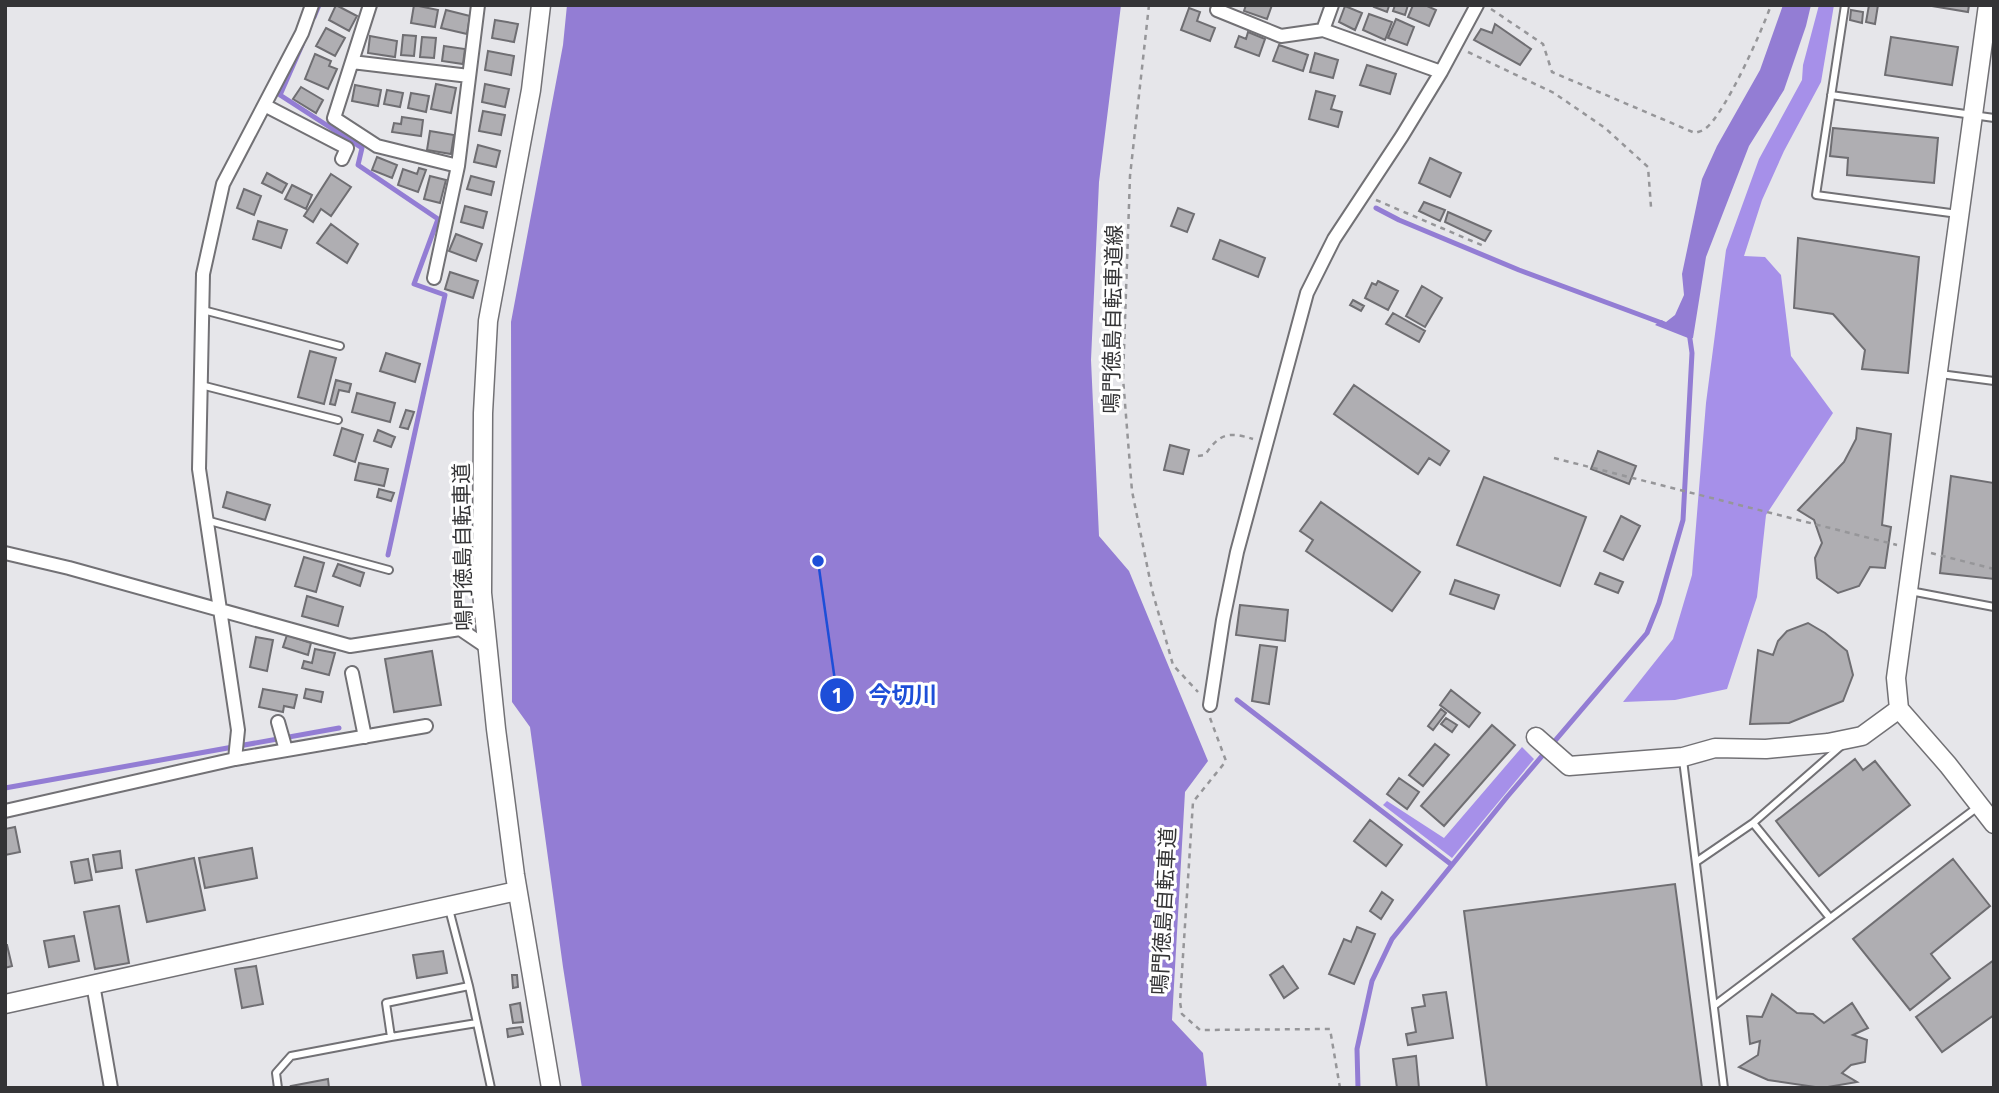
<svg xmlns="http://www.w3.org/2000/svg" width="1999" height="1093" viewBox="0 0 1999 1093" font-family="'Titillium Web','Noto Sans JP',sans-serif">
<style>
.forest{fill:#a690e9}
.water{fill:#937dd4}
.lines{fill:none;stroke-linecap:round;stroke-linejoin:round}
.stream{stroke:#937dd4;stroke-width:5}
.building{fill:#afaeb2;stroke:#6f6e72;stroke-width:2}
.lane-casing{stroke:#727175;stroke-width:10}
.street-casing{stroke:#727175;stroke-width:16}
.secondary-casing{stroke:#727175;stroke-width:21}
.path{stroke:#969699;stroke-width:2.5;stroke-dasharray:5 5;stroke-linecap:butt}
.lane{stroke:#fff;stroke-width:6}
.street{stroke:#fff;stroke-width:12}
.secondary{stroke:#fff;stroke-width:18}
.labels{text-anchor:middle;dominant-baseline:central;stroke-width:6;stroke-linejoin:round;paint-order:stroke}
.street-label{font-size:21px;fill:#343436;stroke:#fff}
.leader{fill:none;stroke:#1d4ed8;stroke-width:2.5}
.callout-dot{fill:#1d4ed8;stroke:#fff;stroke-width:2.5}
.mark-label{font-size:21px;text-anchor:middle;font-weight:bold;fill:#fff}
.callout-label{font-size:23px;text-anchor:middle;font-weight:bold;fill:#1d4ed8;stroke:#fff;stroke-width:6;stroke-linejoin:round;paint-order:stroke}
</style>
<rect width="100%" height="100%" fill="#e6e6ea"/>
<path class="forest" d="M1819,5h15l-13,77 -37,69 -22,49 -18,56 21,1 16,18 10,81 42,57 -67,102 -9,82 -30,92 -52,11 -52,2 50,-63 19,-64 14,-172 20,-153 33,-91 43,-79 1,-15z
M1522,747l12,12 -82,99 -69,-53 4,-4 57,37z"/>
<path class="water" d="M567,5h554l-22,177 -8,178 8,176 30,35 79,190 -23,31 -13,228 31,33 4,35h-625l-19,-121 -33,-240 -18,-25 -1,-380 52,-277z
M1783,5h28l-5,21 -22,64 -35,56 -43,111 -13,81h-5l-33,-13 6,-5 5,2 9,-7 9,-20 -2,-21 20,-95 15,-33 43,-76z"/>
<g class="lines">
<path class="stream" d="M314,17l5,-12
M302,45l-22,50 82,53 -4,17 80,54 -24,65 31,11 -57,260
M1376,208l23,12 120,50 143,53
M1237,700l215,165
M5,788l334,-60
M1358,1088l-1,-39 15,-68 20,-42 115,-142 140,-164 12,-30 24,-83 9,-167 -3,-21"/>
</g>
<path class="building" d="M336,5l21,11 -8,15 -20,-11z
M414,5l24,5 -3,17 -24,-4z
M1246,5h26l-5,14 -23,-8z
M1375,5h13l1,1 -2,6 -13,-5z
M1395,5h13l-3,10 -12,-4z
M1413,5h12l11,5 -7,16 -21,-9z
M1869,5h9l-3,19 -9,-2z
M1926,5h43l-1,7z
M1345,6l17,7 -7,17 -16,-8z
M1189,8l11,4 -3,9 18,7 -5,13 -29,-11z
M446,10l24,6 -3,18 -26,-6z
M1851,10l12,2 -1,11 -12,-3z
M1369,14l23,8 -7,18 -22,-10z
M1396,19l18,8 -7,18 -19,-7z
M495,20l23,4 -4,18 -22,-4z
M1495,24l36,25 -11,16 -46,-25 7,-11 11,4z
M326,28l19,10 -10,18 -19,-10z
M1248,32l17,7 -6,17 -24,-9 4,-11 7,3z
M403,35l13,1 -2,20 -13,-1z
M370,36l27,5 -2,16 -27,-4z
M422,37l14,1 -2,20 -14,-1z
M1891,37l67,10 -6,38 -67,-10z
M1279,45l29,10 -5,16 -30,-10z
M444,46l21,3 -2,15 -21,-3z
M488,51l26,5 -3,19 -26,-5z
M1315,53l23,7 -5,18 -23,-6z
M315,54l16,7 -2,5 8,3 -9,20 -23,-10z
M1367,65l29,9 -6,20 -30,-9z
M436,84l20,4 -5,25 -20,-4z
M485,84l24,5 -4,18 -23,-5z
M355,85l26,5 -3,16 -26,-5z
M301,87l22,13 -7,13 -23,-14z
M387,90l16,3 -3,14 -16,-3z
M1316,91l19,5 -4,13 11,3 -4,15 -29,-8z
M411,93l18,3 -3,16 -18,-4z
M483,111l22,4 -4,20 -22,-4z
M402,117l21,3 -2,16 -29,-4 2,-9 7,1z
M1833,128l105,10 -4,45 -87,-8 1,-17 -18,-2z
M430,131l24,4 -3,19 -24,-4z
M478,145l22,6 -4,16 -22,-5z
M377,157l20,8 -5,13 -20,-8z
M1430,158l31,15 -11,24 -31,-14z
M419,168l7,2 -8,22 -20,-7 5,-16 14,5z
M267,173l20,11 -5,9 -20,-10z
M331,174l20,13 -20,29 -10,-7 -8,13 -9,-6z
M430,176l16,4 -6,23 -16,-4z
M471,176l23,6 -3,13 -24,-6z
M292,185l20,10 -6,14 -21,-10z
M244,189l17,7 -7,19 -17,-7z
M1424,202l21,8 -5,11 -21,-10z
M465,206l22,6 -4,16 -22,-6z
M1178,208l16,6 -7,18 -16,-6z
M1448,212l43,19 -6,10 -40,-19z
M258,221l29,9 -6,18 -28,-9z
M331,224l27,20 -11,19 -30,-20z
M456,234l26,10 -6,17 -27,-10z
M1798,238l121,19 -11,116 -46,-4 3,-19 -32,-36 -39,-6z
M1220,240l45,18 -7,19 -45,-18z
M450,272l28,9 -5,17 -28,-9z
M1378,281l20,10 -10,19 -23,-12 7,-15 4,2z
M1422,286l20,12 -17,29 -19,-11z
M1353,300l11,6 -3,5 -11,-6z
M1393,313l32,18 -6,11 -33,-18z
M310,351l26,7 -12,46 -26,-7z
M386,353l34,11 -5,18 -35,-11z
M336,380l15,4 -2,8 -10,-2 -4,15 -5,-1z
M1354,385l95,66 -9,14 -11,-7 -11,16 -84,-60z
M357,393l38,10 -5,19 -38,-10z
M406,410l8,2 -6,17 -8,-2z
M342,428l21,7 -8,27 -21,-7z
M1857,428l34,6 -9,91 9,2 -6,41 -15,-1 -11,19 -21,7 -21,-15 -2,-20 7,-15 -8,-23 -16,-10 46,-48 12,-23z
M378,430l17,7 -4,10 -17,-6z
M1170,445l19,5 -6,24 -19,-4z
M1598,451l38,15 -7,18 -38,-15z
M359,463l29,6 -4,17 -29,-6z
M1951,476l43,7v96l-54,-6z
M1484,477l102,40 -26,69 -103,-41z
M379,489l15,4 -3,8 -14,-4z
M227,492l43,13 -5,15 -42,-13z
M1321,502l99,70 -28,39 -86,-60 7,-11 -13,-9z
M1621,516l19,10 -17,34 -19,-9z
M304,557l20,6 -8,29 -21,-6z
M338,564l26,9 -4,13 -27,-10z
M1600,573l23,9 -5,11 -23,-9z
M1455,580l44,15 -5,14 -44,-15z
M307,596l36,11 -5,19 -36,-10z
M1240,605l48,5 -3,31 -49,-6z
M1808,623l17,10 22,18 6,24 -10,26 -54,22 -39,1 8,-74 15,5 5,-14 9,-10z
M287,635l24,8 -3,12 -25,-8z
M256,637l17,3 -6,31 -17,-4z
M1260,645l17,2 -8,57 -17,-3z
M315,649l20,4 -6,22 -27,-7 2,-7 8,2z
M432,651l9,54 -47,7 -9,-53z
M263,689l34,6 -3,13 -10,-2 -1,6 -24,-5z
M306,689l17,3 -2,10 -17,-4z
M1451,690l29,23 -11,14 -29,-22z
M1441,709l5,4 -13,17 -5,-4z
M1446,718l11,7 -5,7 -11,-8z
M1492,725l23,20 -71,81 -23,-20z
M1435,744l14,11 -26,31 -14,-11z
M1855,759l8,11 12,-9 35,44 -91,71 -43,-55z
M1399,778l20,14 -12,17 -20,-15z
M1370,820l32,25 -16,21 -32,-25z
M15,827l5,25 -15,3v-26z
M252,848l5,30 -52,10 -6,-30z
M120,851l2,17 -26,4 -3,-17z
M194,858l11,52 -58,12 -11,-52z
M88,859l4,21 -17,3 -4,-21z
M1953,859l37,47 -59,48 19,24 -40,32 -57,-71z
M1675,884l27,204h-215l-23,-177z
M1382,892l11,8 -12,19 -11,-8z
M119,906l10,57 -34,6 -11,-57z
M1357,927l18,7 -21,50 -25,-10 15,-35 7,3z
M74,936l5,25 -30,6 -5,-26z
M5,945h2l5,21 -7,2z
M443,951l4,22 -30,5 -4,-23z
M1994,960v55l-52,37 -26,-35z
M256,966l7,38 -21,4 -7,-39z
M1283,966l15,22 -14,10 -14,-23z
M512,975h5l1,12 -5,1z
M1446,992l7,46 -45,7 -2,-11 10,-2 -4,-24 13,-2 -2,-11z
M1772,994l25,19 16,1 11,9 28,-20 16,25 -15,7 14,5 -2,22 -14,3 -9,8 15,9 -35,6 -54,-8 -29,-13 19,-12 2,-14 -10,3 -3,-28 15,1z
M520,1003l3,19 -10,1 -3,-18z
M521,1027l2,7 -15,3 -1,-8z
M1416,1056l3,32h-22l-4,-29z
M328,1079l1,9h-37l-1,-2z"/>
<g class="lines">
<defs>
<path id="lane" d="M1845,5l-29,190 142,19
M1831,95l163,23
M203,310l137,36
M1940,374l54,7
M201,385l137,35
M206,520l183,50
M1910,591l84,16
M1683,760l41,328
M1753,823l88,-77
M1696,862l57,-39 77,95
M449,909l20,77 22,102
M1715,1005l264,-199
M391,1037l86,-14
M278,1088l-2,-15 15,-17 100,-19 -5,-34 83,-17"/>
<path id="street" d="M370,5l-36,113 43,28 81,20
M1217,10l64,26 42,-6 118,42
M1323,30l9,-25
M352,62l117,14
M266,106l81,42 -5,11
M434,278l24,-112 20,-161
M5,553l64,15 281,78 110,-17 28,19
M352,673l13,64
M1210,705l13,-85 14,-68 70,-259 27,-54 68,-103 39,-64 36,-67
M278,722l8,28
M235,759l3,-29 -39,-261 4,-195 20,-90 79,-151 10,-28
M5,811l230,-52 191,-33
M93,984l18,104"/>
<path id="secondary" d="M541,5l-10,85 -43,231 -5,92 -1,180 14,136 19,146 36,213
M1988,5l-92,673 3,31 49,56 46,59
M1536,737l33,29 114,-9 32,-9 51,1 62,-6 34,-7 37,-27
M5,1004l512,-113"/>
</defs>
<use href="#lane" class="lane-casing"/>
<use href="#street" class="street-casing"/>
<use href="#secondary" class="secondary-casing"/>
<path class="path" d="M1149,5l-19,171 -7,202 9,113 20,99 21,75 25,27
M1491,9l52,35 9,28 143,61c3,-1 7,-2 10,-4 20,-15 57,-98 66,-124
M1468,52l86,41 51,35 43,39 3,40
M1376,200l110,47
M1198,456l7,-1c14,-21 23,-24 48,-16
M1554,458l343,87
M1931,553l63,16
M1210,718l16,43 -33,41 -13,200 2,12 18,16 130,-1 10,59"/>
<use href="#lane" class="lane"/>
<use href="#street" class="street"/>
<use href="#secondary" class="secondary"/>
</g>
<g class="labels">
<g class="street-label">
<text transform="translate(1112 319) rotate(-89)">鳴門徳島自転車道線</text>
<text transform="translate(462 547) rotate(-91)">鳴門徳島自転車道</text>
<text transform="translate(1163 911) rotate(-87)">鳴門徳島自転車道</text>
</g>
</g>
<path class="leader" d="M818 561L837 695"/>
<g class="callout-dot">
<circle cx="818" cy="561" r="7"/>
<circle cx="837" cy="695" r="18"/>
</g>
<g class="mark-label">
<text x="837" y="703">1</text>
</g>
<g class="callout-label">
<text x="903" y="703">今切川</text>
</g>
<rect width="1999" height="1093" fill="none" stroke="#343436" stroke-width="14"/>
</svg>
